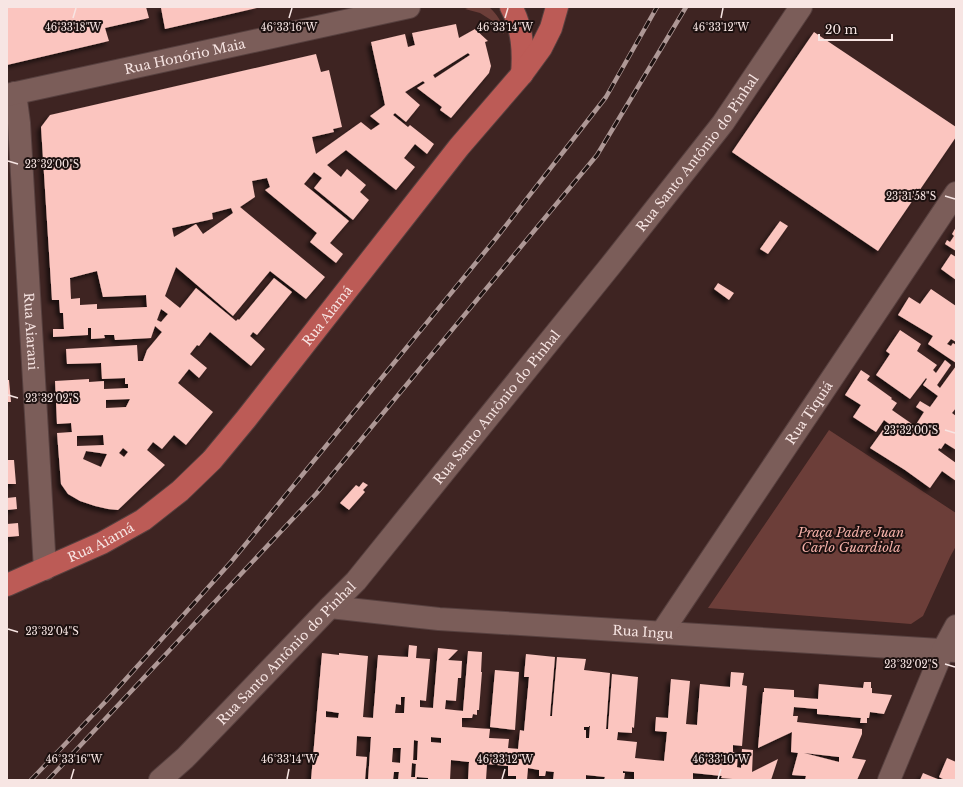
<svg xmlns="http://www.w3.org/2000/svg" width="963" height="787" viewBox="0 0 963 787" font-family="'Libre Baskerville',serif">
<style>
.green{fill:#6c3e39}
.building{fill:#fbc5bf;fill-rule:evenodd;filter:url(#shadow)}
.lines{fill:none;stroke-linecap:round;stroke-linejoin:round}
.minor-casing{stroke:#57403f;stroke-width:24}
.major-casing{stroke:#57403f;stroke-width:24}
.minor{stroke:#7b5d59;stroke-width:22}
.major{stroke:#bc5b56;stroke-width:22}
.rail-casing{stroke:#ae9896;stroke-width:4.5}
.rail{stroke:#1d1110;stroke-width:3;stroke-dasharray:9;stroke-linecap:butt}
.ticks{fill:none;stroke:#f7e5e3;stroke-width:1.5}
.labels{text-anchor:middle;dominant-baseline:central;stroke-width:4;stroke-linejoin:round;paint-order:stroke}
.street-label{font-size:13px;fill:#f7e5e3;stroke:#1d1110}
.park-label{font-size:13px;font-style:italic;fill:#f4b0a8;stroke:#1d1110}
.ticks-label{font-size:10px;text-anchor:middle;fill:#f7e5e3;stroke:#1d1110;stroke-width:4;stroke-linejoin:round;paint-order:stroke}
</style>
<defs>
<filter id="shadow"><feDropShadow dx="-3.5" dy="3.5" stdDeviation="2" flood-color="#0009"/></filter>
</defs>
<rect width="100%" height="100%" fill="#3e2422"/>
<path class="green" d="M471,7h18c9,8 13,15 15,27l-13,-14 -11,-7 -15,-4z
M829,430l127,83v33l-6,11 -27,59 -12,8 -203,-16z"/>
<path class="building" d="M7,7h139l3,11 -44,10 4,13 -102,24z
M166,7h91v1l-92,21 -4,-21z
M456,24l3,14 16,-9 13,12 -3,1 6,24 -2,7 -38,45 -11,-8 2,-3 -25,-19 8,-5 -2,-2 -18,11 15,13 -14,17 -11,-9 -2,2 15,12 2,-2 24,19 -7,10 -12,-10 -11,14 11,9 -19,23 -50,-40 -19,15 14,12 6,-8 19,16 -6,7 9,8 -16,20 -39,-32 8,-10 -8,-6 -10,12 45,37 -19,22 13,11 -7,9 -26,-21 7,-9 -52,-43 5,-3 -3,-9 -15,3 3,16 -15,10 85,70 -19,22 -36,-28 -37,45 -57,-49 -11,29 15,12 16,-20 40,33 2,-2 1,1 35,-42 18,14 -35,43 -4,-3 -3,4 15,13 -14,17 -41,-34 -11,14 -2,-1 -7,9 17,14 -8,10 -10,-9 -11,14 35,29 -27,33 -12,-10 -12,14 -9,-7 -6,8 18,15 -47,45 -10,-1 -13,-3 -15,-5 -12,-7 -7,-10 -4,-51 15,-1 -1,-9 -14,1 -2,-43 34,-2v3l15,-1v8l24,-1v-4h-3v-6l-23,1 -1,-16 -34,1 -1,-15 71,-4 1,16h5l4,-11 15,-18 -7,-6 -4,12 -36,2 -1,-5h-10l1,3 -14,1v-11h-3v7l-35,2v-8h11l-1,-16h-3l-1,-13h-7l-11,-173 9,-12 266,-61 5,18 8,-2 13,57 -9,2 1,3 -22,5 4,17 45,-32 10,8 9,-6 -10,-8 15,-11 -14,-63 34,-8 3,13 7,-2 -3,-12zM468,53l2,2 -35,23 -2,-3zM231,208l2,5 -30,21 -7,-10 -22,13 -2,-9 41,-9 -1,-6zM97,271l6,26 43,-2 1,12 -50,2v-5l-17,1v-7l-9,1 -1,-21zM161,309l7,5 -7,8 -4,-2zM130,399l-4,8 -20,1v-8zM103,435l1,10 -27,1v-10zM123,448l5,4 -4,5 -5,-4zM86,451l21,3 -6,13 -18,-8z
M814,32l142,95v10l-78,114 -146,-99z
M780,221l8,5 -20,28 -8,-5z
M956,227v24l-11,-7 2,-4 3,2 4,-6 -2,-2z
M951,254l5,3v23l-15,-11z
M718,283l16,10 -5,7 -15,-11z
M931,289l25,17v36l-5,-3 -4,5 4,2 2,-3 3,2v18l-28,-19 5,-8 -35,-21 11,-18 11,7z
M900,330l21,14 -4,7 20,14 -4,5 3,3 9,-13 6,5 -14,20 3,3 16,-22v42l-4,5 4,3v34l-11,-7 -4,6 -2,-1 -1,2 18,13v18l-14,-10 -12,17 -25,-18 -35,-22 18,-25 -4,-3 -8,12 -23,-15 8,-12 -16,-10 16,-25 9,6 -3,4 25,18 -1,1 6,4 -5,7 23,16 9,-14 -8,-5 4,-6 10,6 8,-11 -15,-11 4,-6 -1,-1 -16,21 -34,-24 14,-21 -4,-3z
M7,380h2l2,22h-4z
M7,460h7l2,24h-9z
M363,482l5,3 -5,5 2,2 -16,18 -9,-7 16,-18 3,2z
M16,497l1,12 -10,1v-12z
M18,523l1,13 -12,1v-13z
M409,645l8,1 -1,12 14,1 -4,42 -6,-1v7l13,1 5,-60 20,2 -10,10 14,1 -1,17h-3l-2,23 -10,-1 -1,9 18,2 5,-60 14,1 -1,20h1l-3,38h-2v5l-4,-1 -1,4h-10v9l28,2 -1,9 20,1 -1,9 10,1 2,-19 4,1 5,-54h-5l2,-23 29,3 -5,59h2l5,-59 29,2 -2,11 26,3 -4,56h2l4,-55 26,3 -4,51 -2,-1v6l-14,-1 -1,8 20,2 -2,16 29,3 3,-29 -12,-1 1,-14 12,1 3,-39 19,2 -4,43 11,1 3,-41 30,3 1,-15 13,1 -2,12 5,1 -5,60 -9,-1v7h5l-1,15 4,1 1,-19 11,1 -1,22 26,-13 -7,21h-27l-23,-2 1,-2 -29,-3v7h-59v-8l-11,-1v2h2l-1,7h-20l1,-3 -19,-2v5h-33l1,-8 -8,-1 -1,5h-6v-6l-11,-2 -1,12h-11v-4h-8v-10l-21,-2 -1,16h-18l1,-18 -18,-2 -1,20h-22v-2l-11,-1 -1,3h-18l1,-8h-5l-1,8h-25l3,-43 -14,-1 -1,20 11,1 -2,23h-54l11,-127 17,2v-2l29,3 -5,61 10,1 5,-63 30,2zM401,697h4l-1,16h-9l1,-9 5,1zM326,711l13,2 -1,5 -12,-1zM589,726h1l-1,12h-3v-8h-2v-3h5zM431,737l10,1v5l-10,-1zM414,740l4,1 -1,19h-4zM393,748h8l-1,15 -8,-1zM412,763l4,1 -1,13h-4z
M495,670l24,2 -4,58 -25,-3z
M864,682h7v6h1v5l20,2 -8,19 -14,-2 -1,6h-2v5h-7l1,-5 -44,-4v-5l-23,-2 -1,9h5l-1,6 65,7v5l-10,24 14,2 -9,20h-52l1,-4 -14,-1 6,-22 -7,-1 1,-20 -34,16 5,-56h1v-4l30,2v7l24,2 1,-15 44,4zM804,753l35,4v5z
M947,758l9,4v18h-11l-6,-3z
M923,773l17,7h-20z"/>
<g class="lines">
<defs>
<g id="minor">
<path id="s1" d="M15,93l4,30 26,446"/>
<path id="s2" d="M7,95l402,-88"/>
<path id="s3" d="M330,607l109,12 517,32"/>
<path id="s4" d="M662,632l294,-439"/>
<path id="s5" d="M160,780l25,-22 145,-151 26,-26 255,-316 112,-142 78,-116"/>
<path d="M889,780l54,-130 13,-24"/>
</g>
<g id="major">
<path d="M511,7c12,21 13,44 11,67"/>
<path id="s6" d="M7,585l95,-42 41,-23 37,-29 32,-31 34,-41 213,-272 63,-73 19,-26 10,-20 6,-21"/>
</g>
</defs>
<use href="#minor" class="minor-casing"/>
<use href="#major" class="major-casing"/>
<use href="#minor" class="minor"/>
<use href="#major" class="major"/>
<defs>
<path id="rail" d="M31,780l76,-80 124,-138 266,-325 109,-140 51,-90
M48,780l268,-286 281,-339 89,-148"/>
</defs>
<use href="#rail" class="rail-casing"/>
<use href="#rail" class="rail"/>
</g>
<path class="ticks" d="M73,18l3,-10M289,18l3,-10M505,18l3,-10M721,18l2,-10M8,161l10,3M945,196l10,3M8,395l10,3M945,430l10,3M8,629l10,3M945,664l10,3M71,779l3,-10M287,779l2,-10M502,779l3,-10M718,779l3,-10"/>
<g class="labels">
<g class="street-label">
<text stroke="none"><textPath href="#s2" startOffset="182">Rua Honório Maia</textPath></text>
<text stroke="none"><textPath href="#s5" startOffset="827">Rua Santo Antônio do Pinhal</textPath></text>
<text stroke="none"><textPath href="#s6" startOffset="427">Rua Aiamá</textPath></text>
<text stroke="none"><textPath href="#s1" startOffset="239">Rua Aiarani</textPath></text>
<text stroke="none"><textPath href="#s5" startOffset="503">Rua Santo Antônio do Pinhal</textPath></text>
<text stroke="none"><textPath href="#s4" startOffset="264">Rua Tiquiá</textPath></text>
<text stroke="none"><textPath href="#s6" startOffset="103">Rua Aiamá</textPath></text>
<text stroke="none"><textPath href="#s3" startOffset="314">Rua Ingu</textPath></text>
<text stroke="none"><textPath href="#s5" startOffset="179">Rua Santo Antônio do Pinhal</textPath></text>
</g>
<g class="park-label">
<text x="851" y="532">Praça Padre Juan<tspan x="851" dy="15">Carlo Guardiola</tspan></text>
</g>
</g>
<g class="ticks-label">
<text x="73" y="31">46°33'18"W</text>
<text x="289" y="31">46°33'16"W</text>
<text x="505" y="31">46°33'14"W</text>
<text x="721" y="31">46°33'12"W</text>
<text x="52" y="168">23°32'00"S</text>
<text x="911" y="200">23°31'58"S</text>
<text x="52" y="402">23°32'02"S</text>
<text x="911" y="434">23°32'00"S</text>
<text x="52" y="635">23°32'04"S</text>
<text x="911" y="668">23°32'02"S</text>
<text x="74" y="763">46°33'16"W</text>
<text x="289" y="763">46°33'14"W</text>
<text x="505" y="763">46°33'12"W</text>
<text x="721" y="763">46°33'10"W</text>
</g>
<rect width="963" height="787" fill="none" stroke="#f7e5e3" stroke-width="16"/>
<path d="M819 34v6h73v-6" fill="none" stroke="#f7e5e3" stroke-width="2"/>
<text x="825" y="34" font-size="12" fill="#f7e5e3" stroke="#1d1110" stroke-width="3" paint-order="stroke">20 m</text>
</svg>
